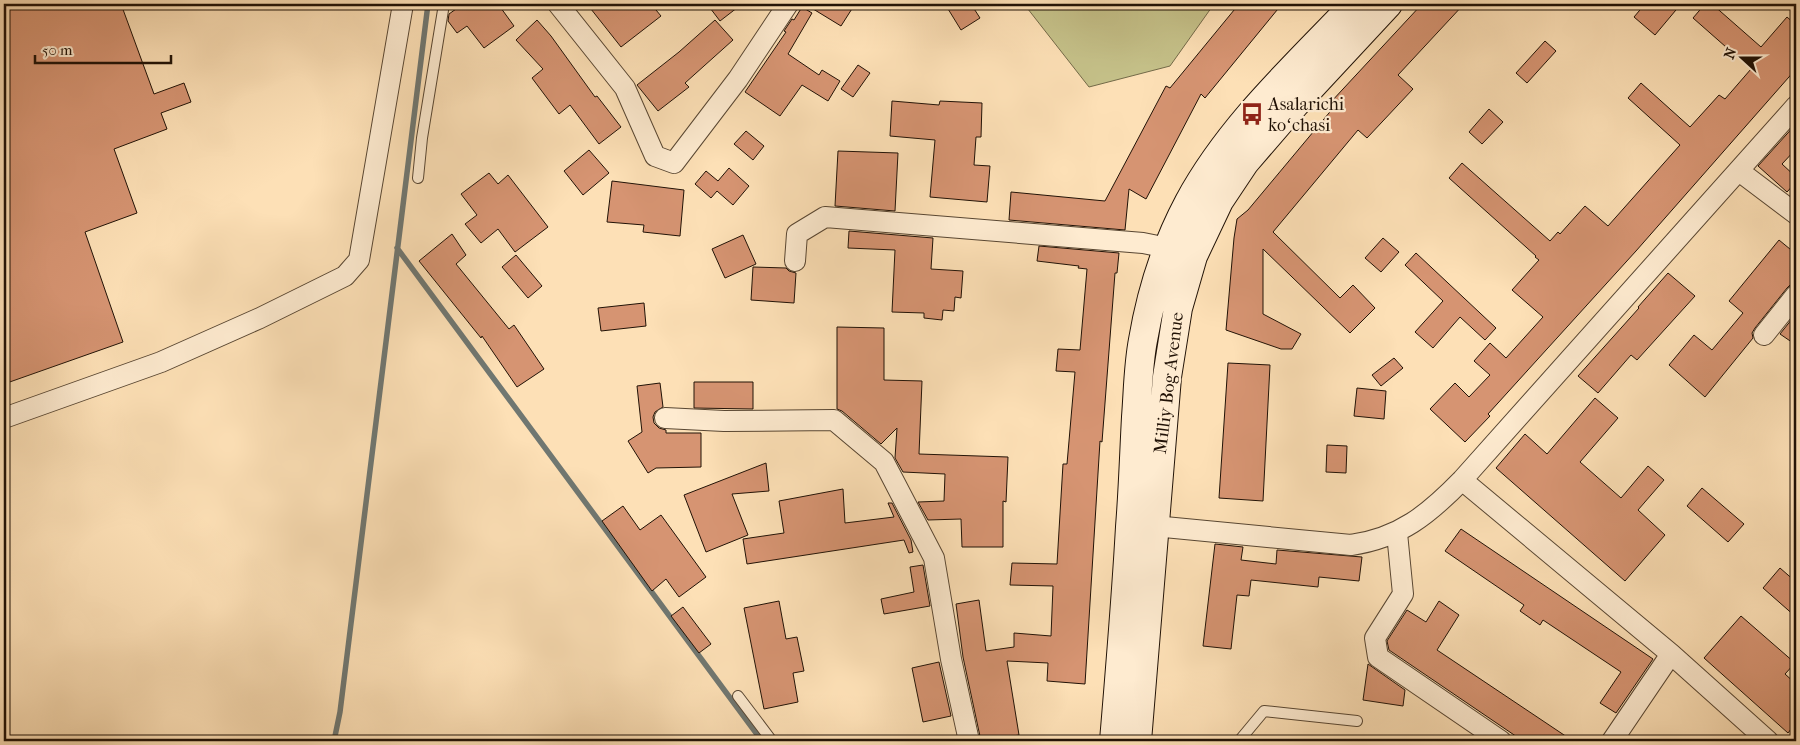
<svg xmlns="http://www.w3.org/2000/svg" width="1800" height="745" viewBox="0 0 1800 745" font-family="'IM FELL French Canon',serif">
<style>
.green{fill:#c5c189;stroke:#736a48}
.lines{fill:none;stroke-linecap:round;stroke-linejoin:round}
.stream{stroke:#707771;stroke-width:5.5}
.building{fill:#d69472;stroke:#211206}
.service-casing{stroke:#584632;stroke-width:12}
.minor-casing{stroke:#584632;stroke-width:22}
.secondary-casing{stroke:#211206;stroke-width:30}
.service{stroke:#feebd0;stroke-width:10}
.minor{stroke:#feebd0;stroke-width:20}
.secondary{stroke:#feebd0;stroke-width:28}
.labels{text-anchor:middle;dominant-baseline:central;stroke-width:4.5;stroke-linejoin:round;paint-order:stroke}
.poi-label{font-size:18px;fill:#211206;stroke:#feebd0;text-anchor:start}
.street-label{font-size:18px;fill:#211206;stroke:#feebd0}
</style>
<rect width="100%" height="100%" fill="#fde0b6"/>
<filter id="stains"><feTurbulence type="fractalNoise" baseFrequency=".004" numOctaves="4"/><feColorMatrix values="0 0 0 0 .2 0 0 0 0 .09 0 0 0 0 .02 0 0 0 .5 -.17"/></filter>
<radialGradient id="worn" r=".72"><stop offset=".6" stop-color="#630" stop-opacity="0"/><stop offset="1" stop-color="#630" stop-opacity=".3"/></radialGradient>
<path class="green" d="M1024,4h190l-44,62 -81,21z"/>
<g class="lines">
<path class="stream" d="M397,248l365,493
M334,741l6,-29 88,-708"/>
</g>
<path class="building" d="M4,4h117l33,90 30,-11 7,19 -30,11 6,16 -53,20 23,64 -52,19 38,110 -119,42z
M463,4h35l16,22 -30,22 -17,-22 -10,7 -9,-12 1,-7z
M587,4h64l10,12 -40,31z
M707,4h35l-22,17z
M805,4h50l-14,22z
M945,4h26l9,14 -19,12z
M1239,4h43l-77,94 -4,-4 -55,105 -17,-10 -4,41 -116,-10 2,-28 94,9 61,-115 4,2z
M1422,4h42l-66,71 15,14 -46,49 -9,-8 -85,102 67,66 13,-13 22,23 -25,25 -87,-84v65l38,20 -9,15h-11l-55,-19 8,-92 3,-19 11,-9 86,-103 -4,-4z
M1645,4h36l-26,31 -21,-18z
M1705,4h7l49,43 26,-30 9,8v44l-160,182 -148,163 2,2 -25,26 -35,-33 25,-26 14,14 21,-22 -16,-14 16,-18 16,15 37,-41 -31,-27 27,-30 -4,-3 1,-1 -87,-78 13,-15 88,78 8,-9 2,2 25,-28 23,20 72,-81 -52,-47 13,-15 49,44 29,-32 6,4 26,-30 -58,-51z
M802,7l10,6 -24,41 31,21 3,-5 18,11 -12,20 -26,-16 -22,31 -35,-24 41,-60 -2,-1 8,-12 2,1z
M537,20l14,16 44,61 2,-1 24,31 -22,17 -29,-39 -11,9 -27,-36 11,-9 -27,-29z
M715,20l18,20 -48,43 4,4 -31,24 -21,-26 42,-33z
M1545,41l11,10 -29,32 -11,-10z
M858,65l12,8 -17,24 -12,-8z
M892,101l47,4 1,-4 42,2 -1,34h-5l-2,28 16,1 -3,36 -57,-5 5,-57 -45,-4z
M1489,109l14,13 -21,22 -13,-12z
M1796,124v25l-14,15 14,13v5l-9,10 -29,-26z
M746,131l18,15 -11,14 -19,-16z
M589,150l20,23 -26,22 -19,-24z
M838,151l60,2 -3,58 -60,-5z
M729,168l20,18 -16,19 -16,-14 -6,7 -16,-14 11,-13 12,10z
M489,173l9,11 10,-9 40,52 -33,25 -17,-23 -17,14 -16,-19 12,-9 -16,-21z
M612,181l72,9 -4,46 -37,-4 1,-7 -37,-3z
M849,231l84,7 -2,31 32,2 -2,27 -6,-1 -1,14 -11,-1 -1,10 -18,-2v-5l-32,-1 3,-62 -47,-2z
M452,234l14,21 -10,9 53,65 5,-4 30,44 -27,18 -35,-51 -1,2 -62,-77z
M743,235l13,29 -31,14 -13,-29z
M1383,238l16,14 -18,20 -16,-14z
M1779,240l17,14v29l-5,1 -4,4 -32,40 -3,5 1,5 -48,59 -36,-32 25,-30 18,15 31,-37 -14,-12z
M1039,246l80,7 -2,20h-2l-13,169 -2,-1 -15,243 -38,-3 1,-18 -41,-2 12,74 -38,6 -18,-84 -7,-53 23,-4 7,51 28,-4v-14l37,3 2,-50 -43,-1 2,-22 45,1 6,-100h4l8,-92 -19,-1 2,-22 22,1 7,-81 -9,-1 1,-2 -42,-5z
M1416,253l80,75 -11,12 -25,-23 -27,31 -18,-16 28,-31 -38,-36z
M516,255l26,31 -14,12 -26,-31z
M753,267l33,1 3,3 7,2 -2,30 -43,-3z
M1668,273l27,23 -58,64 -6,-5 -33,38 -20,-17 61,-68 -1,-1z
M644,303l2,23 -45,5 -3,-23z
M1796,314v31l-16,-11z
M837,327l47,1v52l38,1 -3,73 89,3 -2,45 -3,-1v46h-41l-1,-28 -33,1 -10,-18 26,-1 1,-27 -42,-2 -8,-14 2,-30 -16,16 -39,-33 -5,-2z
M1394,358l9,10 -22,18 -9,-11z
M1228,363l42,2 -7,136 -44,-3z
M694,382h59v27l-59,-1z
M660,383l3,24 -8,5 -2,5 1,6 5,5 7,2v3h35v34l-45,1 -8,5 -20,-32 14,-9 -5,-46z
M1357,388l29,3 -2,28 -30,-3z
M1595,398l23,20 -38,44 41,36 27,-32 16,14 -26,30 27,25 -40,46 -129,-113 29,-34 22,20z
M1327,445l20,1 -1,27 -20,-1z
M766,463l3,28 -37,3 16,41 -42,17 -22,-57z
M1702,488l42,36 -16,18 -41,-36z
M843,489l2,34 49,-6 -6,-14h4l19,37 2,12 -4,1 -5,-13 -157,24 -4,-25 41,-6 -5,-32z
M623,506l17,24 21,-15 45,62 -27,20 -13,-18 -14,12 -50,-70z
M1461,529l192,130 -37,54 -16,-10 21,-31 -78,-52 -3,5 -20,-14 4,-6 -79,-54z
M1215,544l28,3 -2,13 35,4 1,-14 85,7 -3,24 -40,-4 -1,10 -67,-7 -2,16 -12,-1 -6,54 -28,-3z
M923,565l7,41 -46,8 -3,-15 33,-7 -4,-25z
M1780,568l16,14v35l-33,-29z
M779,601l7,38 11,-2 7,34 -11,2 5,29 -34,7 -20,-101z
M1439,601l20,14 -22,35 136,91h-50l-134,-91 -2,-9 20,-31 19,12z
M683,607l28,37 -12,9 -28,-37z
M1741,616l54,47 -10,11 11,10v39l-8,10 -84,-75z
M939,662l12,54 -28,6 -11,-54z
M1368,664l37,26 -2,16 -40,-6z"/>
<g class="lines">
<defs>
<path id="service" d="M418,178l4,-40 22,-134
M738,696l34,45
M1239,741l25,-30 93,10"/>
<path id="minor" d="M558,4l67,84 30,68 19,7 64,-84 50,-75
M1739,171l57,43
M795,261l2,-27 28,-17 318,26 25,5
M1764,335l32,-40
M4,418l157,-56 99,-44 85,-42 14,-16 44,-256
M665,418l59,3 110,-1 50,42 50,96 17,101 18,82
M1462,480l209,174 97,87
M1154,526l197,19c49,-7 78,-31 111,-65l334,-374
M1397,533l6,61 -28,44 3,19 123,84
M1612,741l59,-87"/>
<path id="secondary" d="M1114,741c6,-71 12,-143 16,-214 3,-37 4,-73 6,-110 2,-25 2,-51 7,-77 8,-47 23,-95 46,-138 41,-76 107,-136 166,-198
M1137,741l30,-364 11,-69 15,-52 26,-55 26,-39 50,-58 93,-100"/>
</defs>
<use href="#service" class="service-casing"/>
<use href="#minor" class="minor-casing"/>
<use href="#secondary" class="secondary-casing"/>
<use href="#service" class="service"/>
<use href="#minor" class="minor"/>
<use href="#secondary" class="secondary"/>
</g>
<defs>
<symbol id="bus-bare" viewBox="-9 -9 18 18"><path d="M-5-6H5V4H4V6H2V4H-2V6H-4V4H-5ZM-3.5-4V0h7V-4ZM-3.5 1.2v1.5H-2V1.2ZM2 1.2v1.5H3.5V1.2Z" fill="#8f2418" stroke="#feebd0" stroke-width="2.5" paint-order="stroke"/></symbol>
</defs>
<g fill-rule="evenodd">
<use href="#bus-bare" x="1236" y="98" width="32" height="32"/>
</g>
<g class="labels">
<g class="poi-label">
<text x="1268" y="104">Asalarichi<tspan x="1268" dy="21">koʻchasi</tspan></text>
</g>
<g class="street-label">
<text transform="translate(1169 383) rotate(-83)">Milliy Bog Avenue</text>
</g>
</g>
<rect width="1800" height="745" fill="none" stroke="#fde0b6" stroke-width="20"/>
<rect x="5" y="5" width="1790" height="735" fill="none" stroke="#211206" stroke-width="2.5"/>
<rect x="10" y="10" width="1780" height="725" fill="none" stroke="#211206"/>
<g transform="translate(1742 58) rotate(291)" stroke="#feebd0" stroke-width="4" paint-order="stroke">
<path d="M0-4L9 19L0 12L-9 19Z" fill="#211206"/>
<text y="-8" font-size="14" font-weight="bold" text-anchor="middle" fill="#211206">N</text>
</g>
<path d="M35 55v8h136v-8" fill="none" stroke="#211206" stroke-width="2.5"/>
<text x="42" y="55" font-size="15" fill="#211206" stroke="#feebd0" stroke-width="4" paint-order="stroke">50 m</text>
<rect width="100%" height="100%" filter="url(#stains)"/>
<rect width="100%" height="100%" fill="url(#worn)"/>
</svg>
